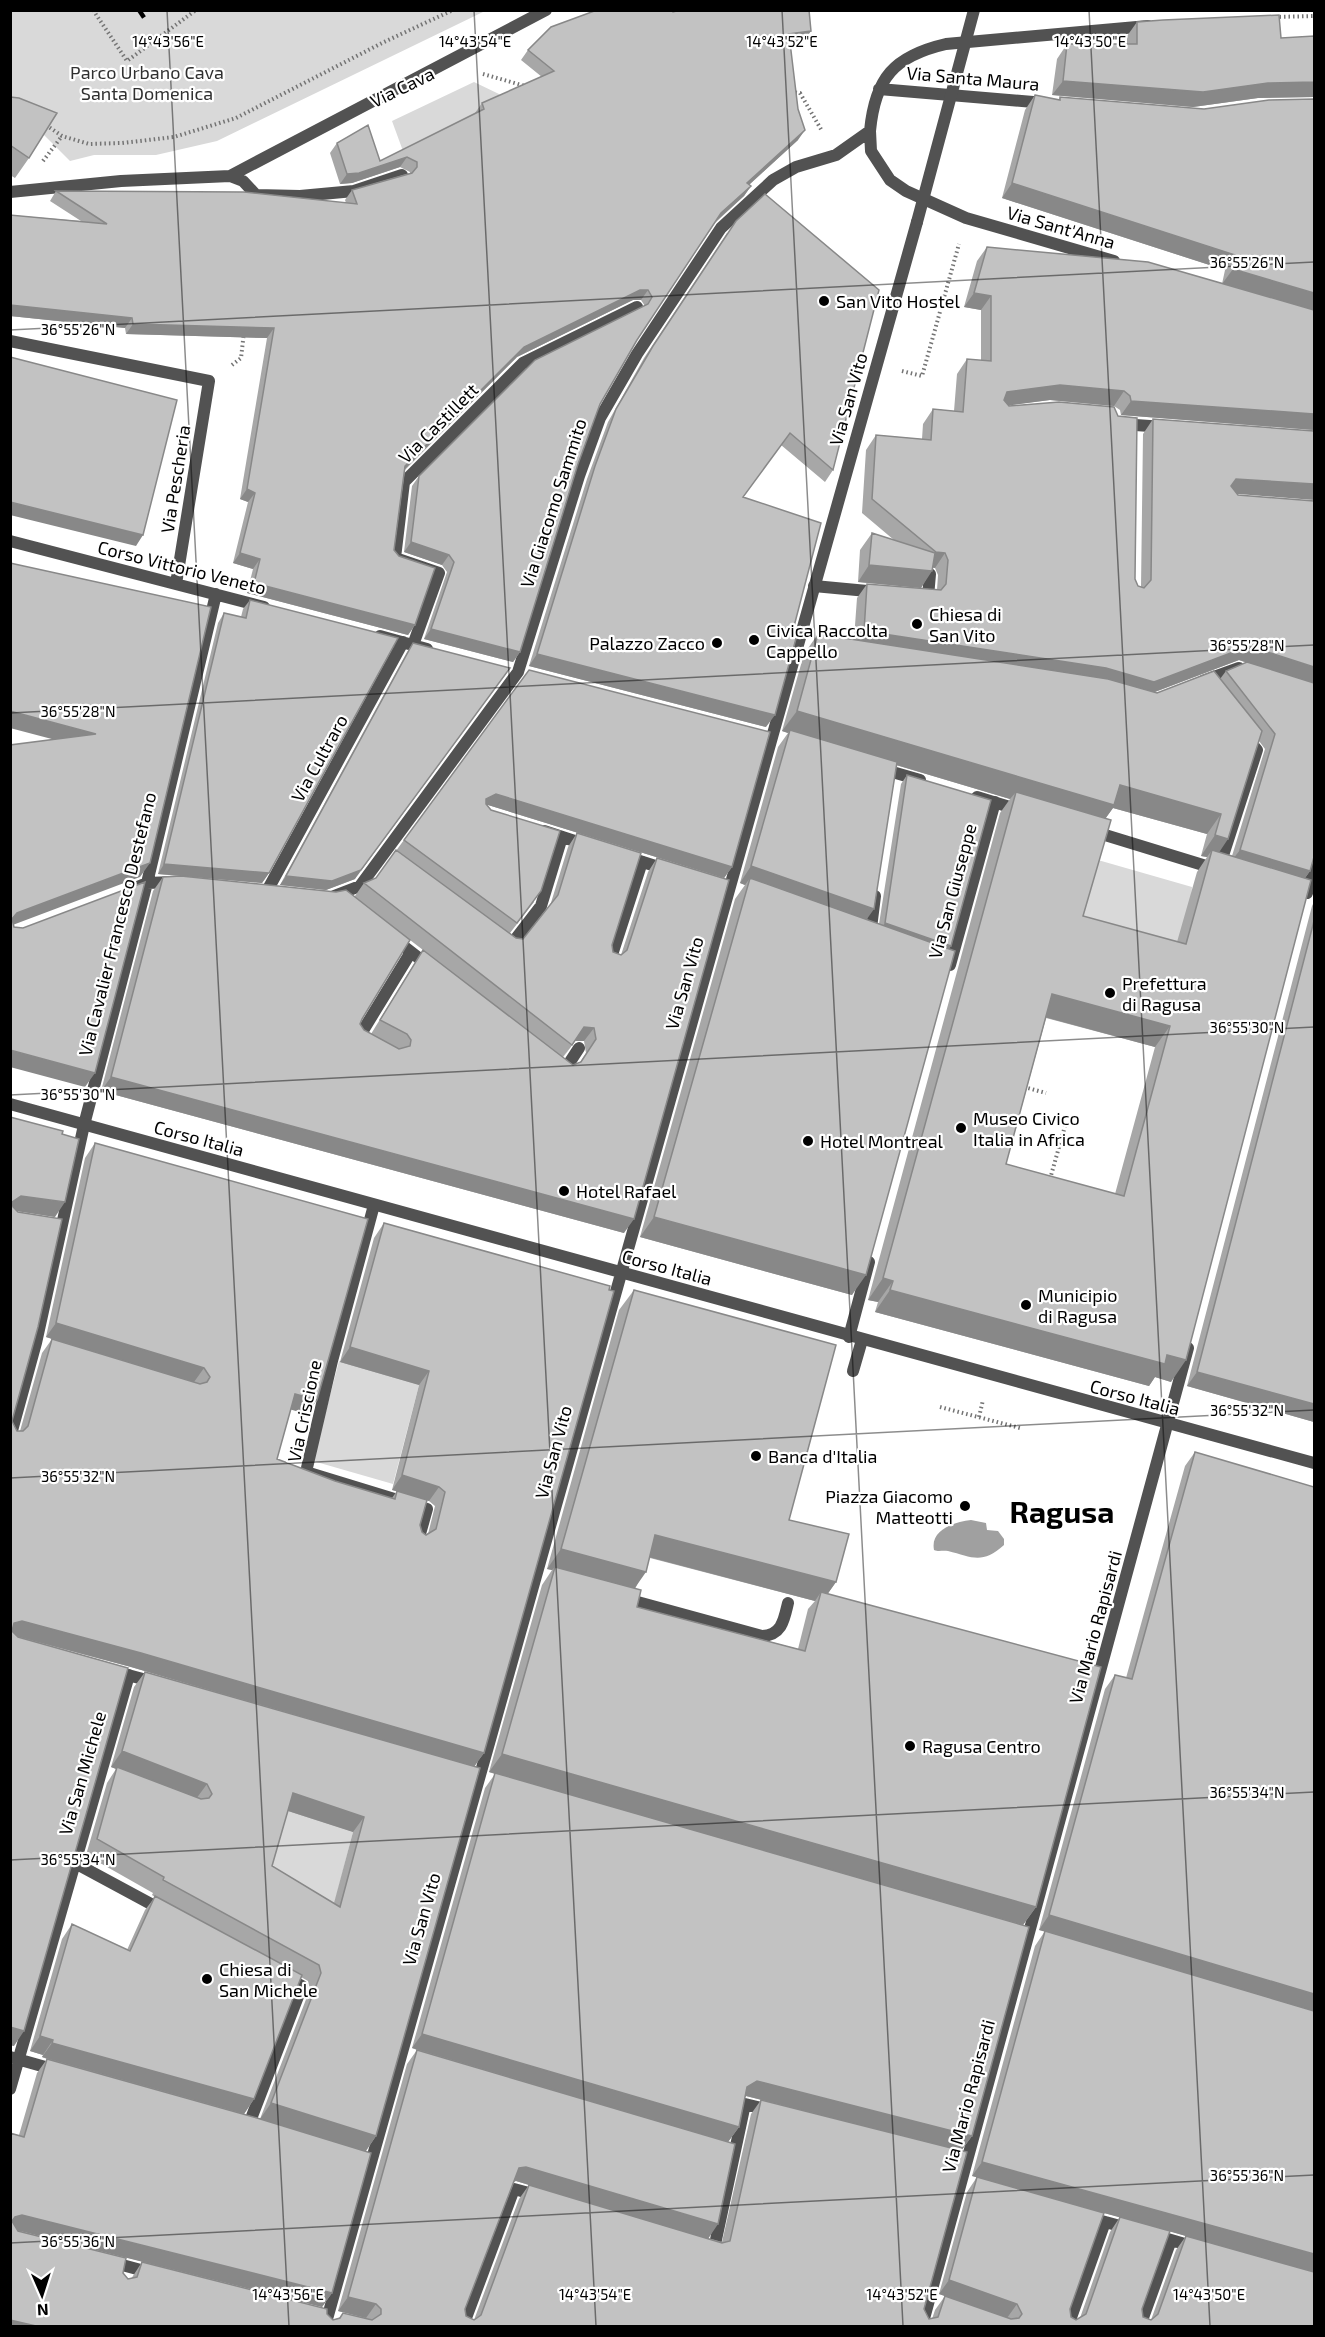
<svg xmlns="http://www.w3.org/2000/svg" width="1325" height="2337" viewBox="0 0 1325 2337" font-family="'Exo 2',sans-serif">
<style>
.green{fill:#d9d9d9}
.water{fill:#a0a0a0}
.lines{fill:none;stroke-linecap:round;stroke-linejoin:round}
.path{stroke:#747474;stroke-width:4;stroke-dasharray:1.5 3;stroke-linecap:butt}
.service{stroke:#525252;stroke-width:12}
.pedestrian{stroke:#525252;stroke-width:12}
.minor{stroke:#525252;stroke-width:12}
.tertiary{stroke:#525252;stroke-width:12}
.rail{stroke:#000;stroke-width:4.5;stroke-dasharray:9 3 1.5 3;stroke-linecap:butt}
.tertiary-bridge{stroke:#525252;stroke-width:12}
.wall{fill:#a7a7a7;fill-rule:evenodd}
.shaded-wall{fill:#888}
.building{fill:#c2c2c2;stroke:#888;stroke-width:1.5;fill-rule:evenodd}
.ticks{fill:none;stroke:#000;stroke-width:1.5;stroke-opacity:0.45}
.poi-dot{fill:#000;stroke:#fff;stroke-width:2}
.labels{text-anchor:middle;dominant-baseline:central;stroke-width:4.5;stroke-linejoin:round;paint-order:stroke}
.park-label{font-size:18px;fill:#303030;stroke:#fff}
.street-label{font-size:18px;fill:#000;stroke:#fff}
.poi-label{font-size:18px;fill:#000;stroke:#fff;text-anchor:start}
.town-label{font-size:30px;font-weight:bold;fill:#000;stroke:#fff}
.ticks-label{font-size:15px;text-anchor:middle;fill:#000;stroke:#fff;stroke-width:4.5;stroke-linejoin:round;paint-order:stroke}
</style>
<rect width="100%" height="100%" fill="#fff"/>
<path class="green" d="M10,11h475l-268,130 -61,14h-62l-24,6 -27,-27 -32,-13z
M474,82l25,12 5,6 -97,62 -15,-41z
M1091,858l101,29 -6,83 -130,-36z
M339,1361l80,24 -26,99 -80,-23z
M268,1804l85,28 -21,81 -89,-58z"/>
<path class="water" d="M971,1520l15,3 1,7 11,1 6,8v6c-22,20 -32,12 -56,6 -6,-1 -9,1 -14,-1 -4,-20 20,-28 37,-30z"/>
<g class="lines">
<path class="path" d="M93,10l34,51 69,-51
M1275,17l39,-1
M483,74l42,12
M791,92l9,1 22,38
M46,125l16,11 27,8 33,-1 52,-6 62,-19 148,-76 69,-32
M43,161l19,-25
M232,365l9,-7 3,-26
M902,371l20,5 37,-132
M1024,1087l22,6
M1050,1179l15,-53
M940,1407l80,21
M979,1417l4,-17"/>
<path class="service" d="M853,1371l9,-31"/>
<path class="pedestrian" d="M1121,424l43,3
M814,586l64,6
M923,596l5,1 2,-23
M1219,868l38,-118 -9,-11
M870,936l5,-40
M610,961l32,-99
M374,1205l-42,156 -26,111 121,37 -9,32"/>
<path class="minor" d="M879,89l166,14
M870,131l1,20 19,29 16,11 60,27 148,43
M230,176l13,5 13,14 44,1 54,-5 48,-16
M10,192l111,-11 109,-5 316,-166
M10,341l199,40 -33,203
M10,541l254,66
M380,636l47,13
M413,645l26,-72 -44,-15 9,-76 119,-119 114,-56
M1203,681l36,-13
M882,769l38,11
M977,797l43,13
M544,831l43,14
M1092,831l124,38
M624,856l44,14
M130,890l17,-7 27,-1
M267,891l136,-249
M1307,893l7,-28
M334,896l26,-10 158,-214 61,-196 21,-58 37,-64 84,-126 52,-48 23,-13 40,-12 34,-24c5,-53 24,-75 76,-87l202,-18
M393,938l36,28
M506,941l5,4 30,-39 21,-69
M950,965l45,-163
M366,1041l-7,-4 52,-85
M561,1069l3,2 15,-23
M849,1337l20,-75
M10,1438l26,-95 48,-218 63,-242 69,-289
M623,1598l139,38c20,-1 22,-16 26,-33
M113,1671l41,11
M75,1863l89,48
M10,2057l46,13
M10,2089l119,-414
M249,2124l53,-138 -17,-9
M1087,2217l44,12
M1154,2235l41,12
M708,2247l6,2 31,-145 28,7
M111,2262l41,11
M463,2326l51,-137 26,7
M922,2326l266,-978
M1068,2326l37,-104
M1140,2326l31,-86"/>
<path class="tertiary" d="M10,1104l1304,359
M325,2326l592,-2104"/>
<path class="rail" d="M139,10l6,9"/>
<path class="tertiary-bridge" d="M917,222l57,-212"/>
</g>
<path class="wall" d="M673,12l131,29 -14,2 8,97 -49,45 2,1 -7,10 -29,27 -78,117 -37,64 -22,60 -58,188 -7,10 -89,-23 23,-67 -5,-7 -38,-13 8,-66 7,-10 226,-170 -4,-6h-8l-116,57 -112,113 -11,80 21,75 -7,10 -161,-42 6,-24 -20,-6 15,-61 -8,-3 27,-161 -141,-4 -1,-6 -115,-12v-101l71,6 -31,-20 6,-10 290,12 -1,-3 7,-10 58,-17v-1l-10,-5 -48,16 -12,1 -10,-31 7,-10 43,18 95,-47v-1l7,-10 60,-26 -21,-17 7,-10z
M1137,22l144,16 33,-2v61l-56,1 -65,9 -141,-12 5,-36 10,-15h60v-8z
M1035,95l24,5 1,-3 144,12 110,321 -193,-15 -1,-5 -6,-4 -64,-6 -41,5 126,174 3,7 3,1 2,-153 10,-15 85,75 72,377 -5,7 -134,504 -16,-5 -6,9 -274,-74 3,-10 -10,-2 132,-487 10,-14 -114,-34 -29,155 12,4 22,-140 6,-9 42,174 -97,346 -212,-58 95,-338 10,-14 -5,-2 38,-136 10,-14 -6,-2 22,-77 14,-20 36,5 3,-41 10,-14 70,6 1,-15 -3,-7 -2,-1 -12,21 -63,-6 2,-32 12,-17 22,7 -32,-27 4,-63 10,-15 46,4 1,-15 10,-15 21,2 3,-37 10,-15 14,2v-51l-17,-3 13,-46 10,-14 235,37 3,-14 -223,-72 23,-88zM1239,660l8,3 -21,8 -6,8 -63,14 -2,-1zM1259,741l6,8 -33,107 -13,-4zM1113,808l94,26 -6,22 6,1 -10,15 -20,70 -94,-26 22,-97zM1046,1018l109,29 -40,147 -109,-30z
M10,97l19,61 -14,20 -5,-3z
M727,233l106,237 -8,12 -44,-37 -38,52 23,230 -237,-61 58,-187 21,-57 36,-64z
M250,600l19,273 -7,10 -104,-9 60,-251 6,-10 17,4 2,-8z
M413,643l-58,236 -29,11 -46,-5 127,-233z
M529,670l203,197 -8,11 -236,-73 -1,1 47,96 -24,31 6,5 7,1 27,-33 18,-59 9,-14 35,112 1,7 8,3 27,-83 9,-14 -33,375 -523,-142 52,-200 10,-14 192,19 9,-13 12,-5zM410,940l13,10 -9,14 -43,70 -7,-4 -4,-6 2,-5zM575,1041h9l2,12 -6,9 -7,3 -10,-8z
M1314,902v520l-127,-36 125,-480z
M10,1117l45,100 -38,-6 -5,210 5,10h3l22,-78 10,-14 -6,-2 39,-179 10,-15 212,271 -16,-5 -14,50 58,22 57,17 5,-7 -5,-1 27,-105 -79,-23 34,-124 10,-15 226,63 -126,467 -10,13 -98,370 -10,15 -34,142 -10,14 -304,-77 105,43 5,6h3l11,-17 185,52 6,6 6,-2 4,-5 23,5 -28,-7 69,-247 10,-14 -5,-2 73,-260 10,-14 -6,-2 53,-187 10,-15 -5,-1 72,-259 15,-20 155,230 47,62 -8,11 208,314 -13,18 -51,211 -11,15 -215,-55 -1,1 -6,30 -11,15 -20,96 14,4 29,-128 10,-14 163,209 5,10h3l3,-9 10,-14 -6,-2 28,-102 10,-15 -5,-1 63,-230 10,-15 -6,-1 66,-241 10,-14 11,3 59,-212 10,-14 119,874h-1304l9,-191 18,-62 10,-14 -5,-2 1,-2 -13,-4 32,-112 10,-15 55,26 18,-40 10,-13 -3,-2 1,-2 -67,-38 21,-72 9,-14 -5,-2 23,-80 11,-15 67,19 -81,-24 -113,-30 -4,409 -4,-1zM427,1500l2,1 6,5 -7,28 -2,1 -4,-3 -2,-7zM650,1558l165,43 -7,8 -10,40 -161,-42 -2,-18zM288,1811l65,21 -19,71 -62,-37zM301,1977l7,4 2,8 -50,130 -16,-5 10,-15zM516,2181l13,4 -10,14 -45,121 -8,-4 -1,-7 49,-127zM1104,2213l16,4 -10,15 -30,86 -4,2 -5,-3 -1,-8zM1170,2231l16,5 -10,14 -25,70 -8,-3 -1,-8z"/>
<path class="shaded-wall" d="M811,31l-7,10 -22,3 7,-10z
M1063,81l205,2 46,-1v15l-56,1 -65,9 -141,-12z
M805,130l-7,10 -58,53 7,-10z
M407,157l-7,10 -48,16 -12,1 7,-10z
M1012,183l223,72 -10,15 -223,-72z
M751,186l-7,10 -30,27 7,-10z
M1233,269l81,24v18l-92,-27z
M640,290h8l-7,10h-8l-116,57 -119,119 7,-10 119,-119z
M974,293l17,3 -10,14 -17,-3z
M10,305l122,13 -7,10 -115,-12z
M133,324l141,4 -7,10 -141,-4z
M1060,385l64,6 -10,15 -64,-6 -53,7 10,-15z
M1131,401l183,13v16l-193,-15z
M1236,479l78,5v16l-88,-7z
M247,489l8,4 -7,9 -8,-3z
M10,502l133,33 -7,11 -126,-31z
M411,542l38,13 -7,10 -38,-13z
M936,552l9,1 -10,15 -9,-1z
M240,553l20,6 -7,10 -20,-6z
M869,565l63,6 -11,17 -63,-6z
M254,583l161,42 -7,10 -161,-42z
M431,629l89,23 -7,10 -89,-23z
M864,631l385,15 65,21v17l-75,-24 -95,36 -291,-51z
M537,654l238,61 -9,12 -237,-61z
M510,668l-155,211 -29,11 -46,-5 6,-9z
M10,711l86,23 -10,14 -76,-20z
M797,711l323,74 101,29 -14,20 -94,-26 -13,18 -84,-34 -6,7 -221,-66 1,-3 -2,3 -6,-2z
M496,794l236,73 -8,11 -236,-73 -10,5 8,-11z
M1215,835l13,4 -14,21 -2,-10 -5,7 -6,-1z
M1240,850l70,21 -10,14 -71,-21z
M150,863l-10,14 -130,49v-5l7,-8z
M164,864l105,9 -7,10 -104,-9z
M751,866l123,43 -12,17 -112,-48 -5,7 -5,-2z
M885,923l66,23 -6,9 -67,-23z
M1052,994l118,32 -15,21 -118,-32z
M584,1027l10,1 -10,13h-9l-13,18z
M10,1050l85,23 -10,14 -75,-20z
M111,1077l523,142 -10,14 -523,-142z
M21,1196l44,6 -10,15 -45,-7 2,-8z
M654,1217l212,58 -14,20 -212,-58z
M883,1278l10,3 -15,21 -10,-2z
M890,1290l277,65 19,5 -15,22 -16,-5 -6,9 -274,-74z
M56,1323l148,45 -10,14 -148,-45z
M350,1347l79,24 -10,14 -79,-23z
M1197,1372l117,32v18l-127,-36z
M295,1394l22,6 -10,14 -22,-6z
M402,1475l37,12 -10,14 -37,-11z
M655,1535l181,47 -14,20 -1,-10 -6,9 -174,-46z
M561,1549l85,23 -14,20 -77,-25 -3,3 -5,-1z
M22,1621l119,32 343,100 -10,14 -343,-100 -119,-32 -2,1 4,-13z
M122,1751l85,33 -11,15 -85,-32z
M502,1754l534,153 -13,18 -534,-153z
M293,1793l71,24 -11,15 -71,-23z
M1049,1915l265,79v18l-275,-82z
M10,2027l14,4 -10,15 -4,-1z
M422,2034l317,93 -11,15 -316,-94z
M40,2036l13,4 -10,15 -13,-4z
M52,2043l202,56 -10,15 -202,-57z
M757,2081l215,55 -11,15 -215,-55 -9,6 10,-15z
M271,2103l105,33 -11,16 -105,-33z
M982,2162l332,92v18l-342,-96z
M526,2167l192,57 -10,15 -192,-58 -7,1 10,-14z
M22,2215l310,78 -10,14 -310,-78 -2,-7 5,-5z
M949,2280l68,24 -10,14 -68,-24z
M348,2297l28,7 -10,14 -28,-7z
M10,2320l26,6h-26z"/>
<path class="building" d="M597,10h75l1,2 8,-2h128l2,21 -22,3 9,75 7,21 -58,53 4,3 -30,27 -84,127 -37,64 -22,60 -58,188 -89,-23 23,-67 -5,-7 -38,-13 8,-66 116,-116 113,-56 4,-7 -4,-7h-8l-116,57 -119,119 -11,84 5,6 36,12 -20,57 -161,-42 6,-24 -20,-6 15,-60 -8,-4 27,-161 -141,-4 -1,-6 -122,-13v-90l97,9 -51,-33 188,1 113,12 -5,-14 60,-17 5,-6v-5l-10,-5 -48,16 -12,1 -10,-31 31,-18 12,36 104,-52 -2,-6 72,-32 -26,-21 23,-23z
M1279,15l2,23 33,-2v46l-46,1 -65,9 -140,-11 4,-37h70v-22l26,-2z
M1035,95l25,5v-3l144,12 65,-9 45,-1v194l-81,-24 2,-14 -223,-72z
M10,97l9,1 38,15 -28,45 -19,-13z
M765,194l114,96 -46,180 -43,-37 -47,64 78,26 -29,111 5,1 -22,80 -238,-61 58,-188 21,-57 37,-63 83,-125z
M987,247l161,15 166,48v104l-183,-13 -1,-5 -6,-5 -64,-6 -53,7 -3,8 5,6 50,-4 55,5 4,9 19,2 -2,161 3,7 6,2 7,-8 2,-161 161,12v53l-78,-5 -5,7 7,9 76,6v166l-65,-21 -95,36 -48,-14 -242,-37 3,-47 74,6 5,-6 2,-24 -3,-7 -9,-1 -64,-53 4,-64 55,5 2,-31 30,3 4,-53 24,2v-65l-17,-3z
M10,357l167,43 -34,135 -133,-33z
M872,533l63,20 -3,18 -63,-6z
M10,563l201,44 -61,256 -133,50 -5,6 2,8 9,1 122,-46 -50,191 -85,-23v-305l86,-11 -86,-23z
M250,600l148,38 -129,235 -105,-9 60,-251 22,5z
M818,634l290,45 49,14 57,-22 48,60 -34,108 -13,-4 6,-21 -101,-29 -6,20 -317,-94z
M413,643l97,25 -149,202 -29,11 -46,-5z
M1247,662l67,21v174l-4,14 -70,-21 35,-116 -49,-63z
M529,670l241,62 -38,135 -236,-73 -10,5v5l5,6 69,21 -19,60 -24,32 -113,-83z
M790,730l107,32 -23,147 -123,-43z
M907,775l84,25 -40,146 -66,-23z
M1016,792l95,28 -28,96 103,28 26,-94 99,30 -125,480 -19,-5 -2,9 -275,-74 3,-9 -10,-3zM1052,994l118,32 -46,170 -118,-32z
M577,833l64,20 -29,92 1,7 8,3 6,-5 30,-92 72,22 -95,339 -523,-142 52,-200 18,-1 155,16 10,-2 64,50 -48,79 -2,5 4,6 35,19 11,-3 1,-6 -4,-6 -27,-14 43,-70 150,115 8,-3 15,-23 -2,-11 -10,-1 -12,18 -208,-162 12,-5 20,-28 120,88 7,1 35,-44z
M750,878l205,73 -89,324 -212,-58z
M1314,921v483l-117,-32z
M10,1117l53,14 -1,3 17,5 -14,63 -44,-6 -9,6 1,5 5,5 44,7 -24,108 -26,94 5,10h6l5,-5 24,-87 148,45 7,-2 3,-5 -6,-9 -148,-45 39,-180 273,76 -51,181 -22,-6 -18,65 58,22 60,18 2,-8 30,9 -7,25 2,7 4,3 10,-6 9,-37 -6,-5 -37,-12 27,-104 -79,-24 34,-124 226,63 -1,4 5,1 -130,462 -343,-100 -119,-32 -8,2 -2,8 6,6 110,31 -104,363 -14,-4z
M634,1290l202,55 -47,175 60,14 -13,48 -181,-47 -9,37 -85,-23z
M1195,1452l119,35v507l-265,-79 66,-240 17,4z
M555,1567l86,23 -4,17 168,44 16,-59 280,75 -65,240 -534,-153z
M145,1672l335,96 -104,368 -105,-33 50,-130 -2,-8 -156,-85 1,-3 -67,-38 20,-72 84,32 8,-1 3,-4 -5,-10 -85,-33zM293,1793l71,24 -24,90 -68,-41z
M495,1773l534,154 -57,209 -215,-55 -10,6 -8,40 -317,-93z
M155,1896l147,79 -48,124 -202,-56 1,-3 -13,-4 32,-112 58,27z
M1045,1931l269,80v243l-332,-92z
M417,2050l318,94 -17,80 -192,-57 -7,1 -54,141 1,7 8,4 7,-5 48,-130 193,58 8,-2 31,-141 206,52 -43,157 5,10 9,-2 7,-21 66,23 8,-1 3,-4 -5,-10 -68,-24 28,-103 127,36 -34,96 1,8 5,3 10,-6 34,-97 50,14 -28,78 1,8 8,3 7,-6 28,-78 128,36v54h-1278l-26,-6v-187l14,4 23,-78 210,59 114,35 -39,140 -310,-78 -7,2 -3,4 6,10 108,27 -3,15 5,6 9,-2 5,-15 185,47v5l6,6 7,-2 3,-5 29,7 9,-6v-5l-5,-5 -28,-7z"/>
<path class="ticks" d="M167,10l122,2316M474,10l122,2316M782,10l121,2316M1089,10l121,2316M10,330l1304,-68M10,713l1304,-68M10,1095l1304,-68M10,1478l1304,-68M10,1860l1304,-68M10,2243l1304,-68"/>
<g class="poi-dot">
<circle cx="824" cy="301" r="6"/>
<circle cx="917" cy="624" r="6"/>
<circle cx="754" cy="640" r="6"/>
<circle cx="717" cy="643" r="6"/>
<circle cx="1110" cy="993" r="6"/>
<circle cx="961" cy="1128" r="6"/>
<circle cx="808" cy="1141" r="6"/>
<circle cx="564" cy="1191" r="6"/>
<circle cx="1026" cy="1305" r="6"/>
<circle cx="756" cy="1456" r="6"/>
<circle cx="965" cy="1506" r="6"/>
<circle cx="910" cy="1746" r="6"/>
<circle cx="207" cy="1979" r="6"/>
</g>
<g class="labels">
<g class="park-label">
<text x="147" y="72">Parco Urbano Cava<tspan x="147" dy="21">Santa Domenica</tspan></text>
</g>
<g class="street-label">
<text transform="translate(973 78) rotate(5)">Via Santa Maura</text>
<text transform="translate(402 87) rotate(-26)">Via Cava</text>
<text transform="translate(1061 227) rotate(16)">Via Sant'Anna</text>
<text transform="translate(848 399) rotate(-74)">Via San Vito</text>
<text transform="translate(438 423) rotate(-45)">Via Castillett</text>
<text transform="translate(175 479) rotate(-81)">Via Pescheria</text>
<text transform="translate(553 503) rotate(-72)">Via Giacomo Sammito</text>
<text transform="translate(182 567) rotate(14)">Corso Vittorio Veneto</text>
<text transform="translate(319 758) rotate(-61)">Via Cultraro</text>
<text transform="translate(952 891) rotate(-75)">Via San Giuseppe</text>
<text transform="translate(117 924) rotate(-76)">Via Cavalier Francesco Destefano</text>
<text transform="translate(684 983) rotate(-74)">Via San Vito</text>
<text transform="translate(199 1138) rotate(15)">Corso Italia</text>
<text transform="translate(667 1267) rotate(15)">Corso Italia</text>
<text transform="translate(1135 1397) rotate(15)">Corso Italia</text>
<text transform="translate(304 1411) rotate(-78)">Via Criscione</text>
<text transform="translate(553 1452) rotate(-75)">Via San Vito</text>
<text transform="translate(1095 1627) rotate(-75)">Via Mario Rapisardi</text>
<text transform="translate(82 1773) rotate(-74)">Via San Michele</text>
<text transform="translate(421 1919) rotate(-74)">Via San Vito</text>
<text transform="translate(968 2096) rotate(-75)">Via Mario Rapisardi</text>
</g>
<g class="poi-label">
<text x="836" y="301">San Vito Hostel</text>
<text x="929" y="614">Chiesa di<tspan x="929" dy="21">San Vito</tspan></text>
<text x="766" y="630">Civica Raccolta<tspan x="766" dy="21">Cappello</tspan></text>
<text x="705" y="643" text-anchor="end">Palazzo Zacco</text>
<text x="1122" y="983">Prefettura<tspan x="1122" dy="21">di Ragusa</tspan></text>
<text x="973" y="1118">Museo Civico<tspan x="973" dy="21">Italia in Africa</tspan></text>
<text x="820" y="1141">Hotel Montreal</text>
<text x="576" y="1191">Hotel Rafael</text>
<text x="1038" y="1295">Municipio<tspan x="1038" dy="21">di Ragusa</tspan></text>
<text x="768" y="1456">Banca d'Italia</text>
<text x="953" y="1496" text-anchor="end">Piazza Giacomo<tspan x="953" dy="21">Matteotti</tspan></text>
<text x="922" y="1746">Ragusa Centro</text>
<text x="219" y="1969">Chiesa di<tspan x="219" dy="21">San Michele</tspan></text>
</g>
<g class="town-label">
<text x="1062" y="1511">Ragusa</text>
</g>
</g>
<g class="ticks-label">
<text x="168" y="47">14°43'56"E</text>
<text x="475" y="47">14°43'54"E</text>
<text x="782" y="47">14°43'52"E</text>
<text x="1090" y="47">14°43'50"E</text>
<text x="1247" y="268">36°55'26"N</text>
<text x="78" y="335">36°55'26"N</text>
<text x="1247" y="651">36°55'28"N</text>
<text x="78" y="717">36°55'28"N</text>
<text x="1247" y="1033">36°55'30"N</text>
<text x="78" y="1100">36°55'30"N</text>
<text x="1247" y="1416">36°55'32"N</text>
<text x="78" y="1482">36°55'32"N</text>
<text x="1247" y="1798">36°55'34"N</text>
<text x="78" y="1865">36°55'34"N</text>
<text x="1247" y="2181">36°55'36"N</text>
<text x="78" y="2247">36°55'36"N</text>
<text x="288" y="2300">14°43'56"E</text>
<text x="595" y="2300">14°43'54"E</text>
<text x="902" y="2300">14°43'52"E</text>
<text x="1209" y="2300">14°43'50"E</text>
</g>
<rect width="1325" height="2337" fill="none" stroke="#000000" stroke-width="24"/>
<g transform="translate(42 2295) rotate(177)" stroke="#ffffff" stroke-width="4.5" paint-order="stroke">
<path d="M0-4.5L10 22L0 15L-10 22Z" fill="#000000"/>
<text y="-9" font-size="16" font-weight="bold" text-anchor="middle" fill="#000000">N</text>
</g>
</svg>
